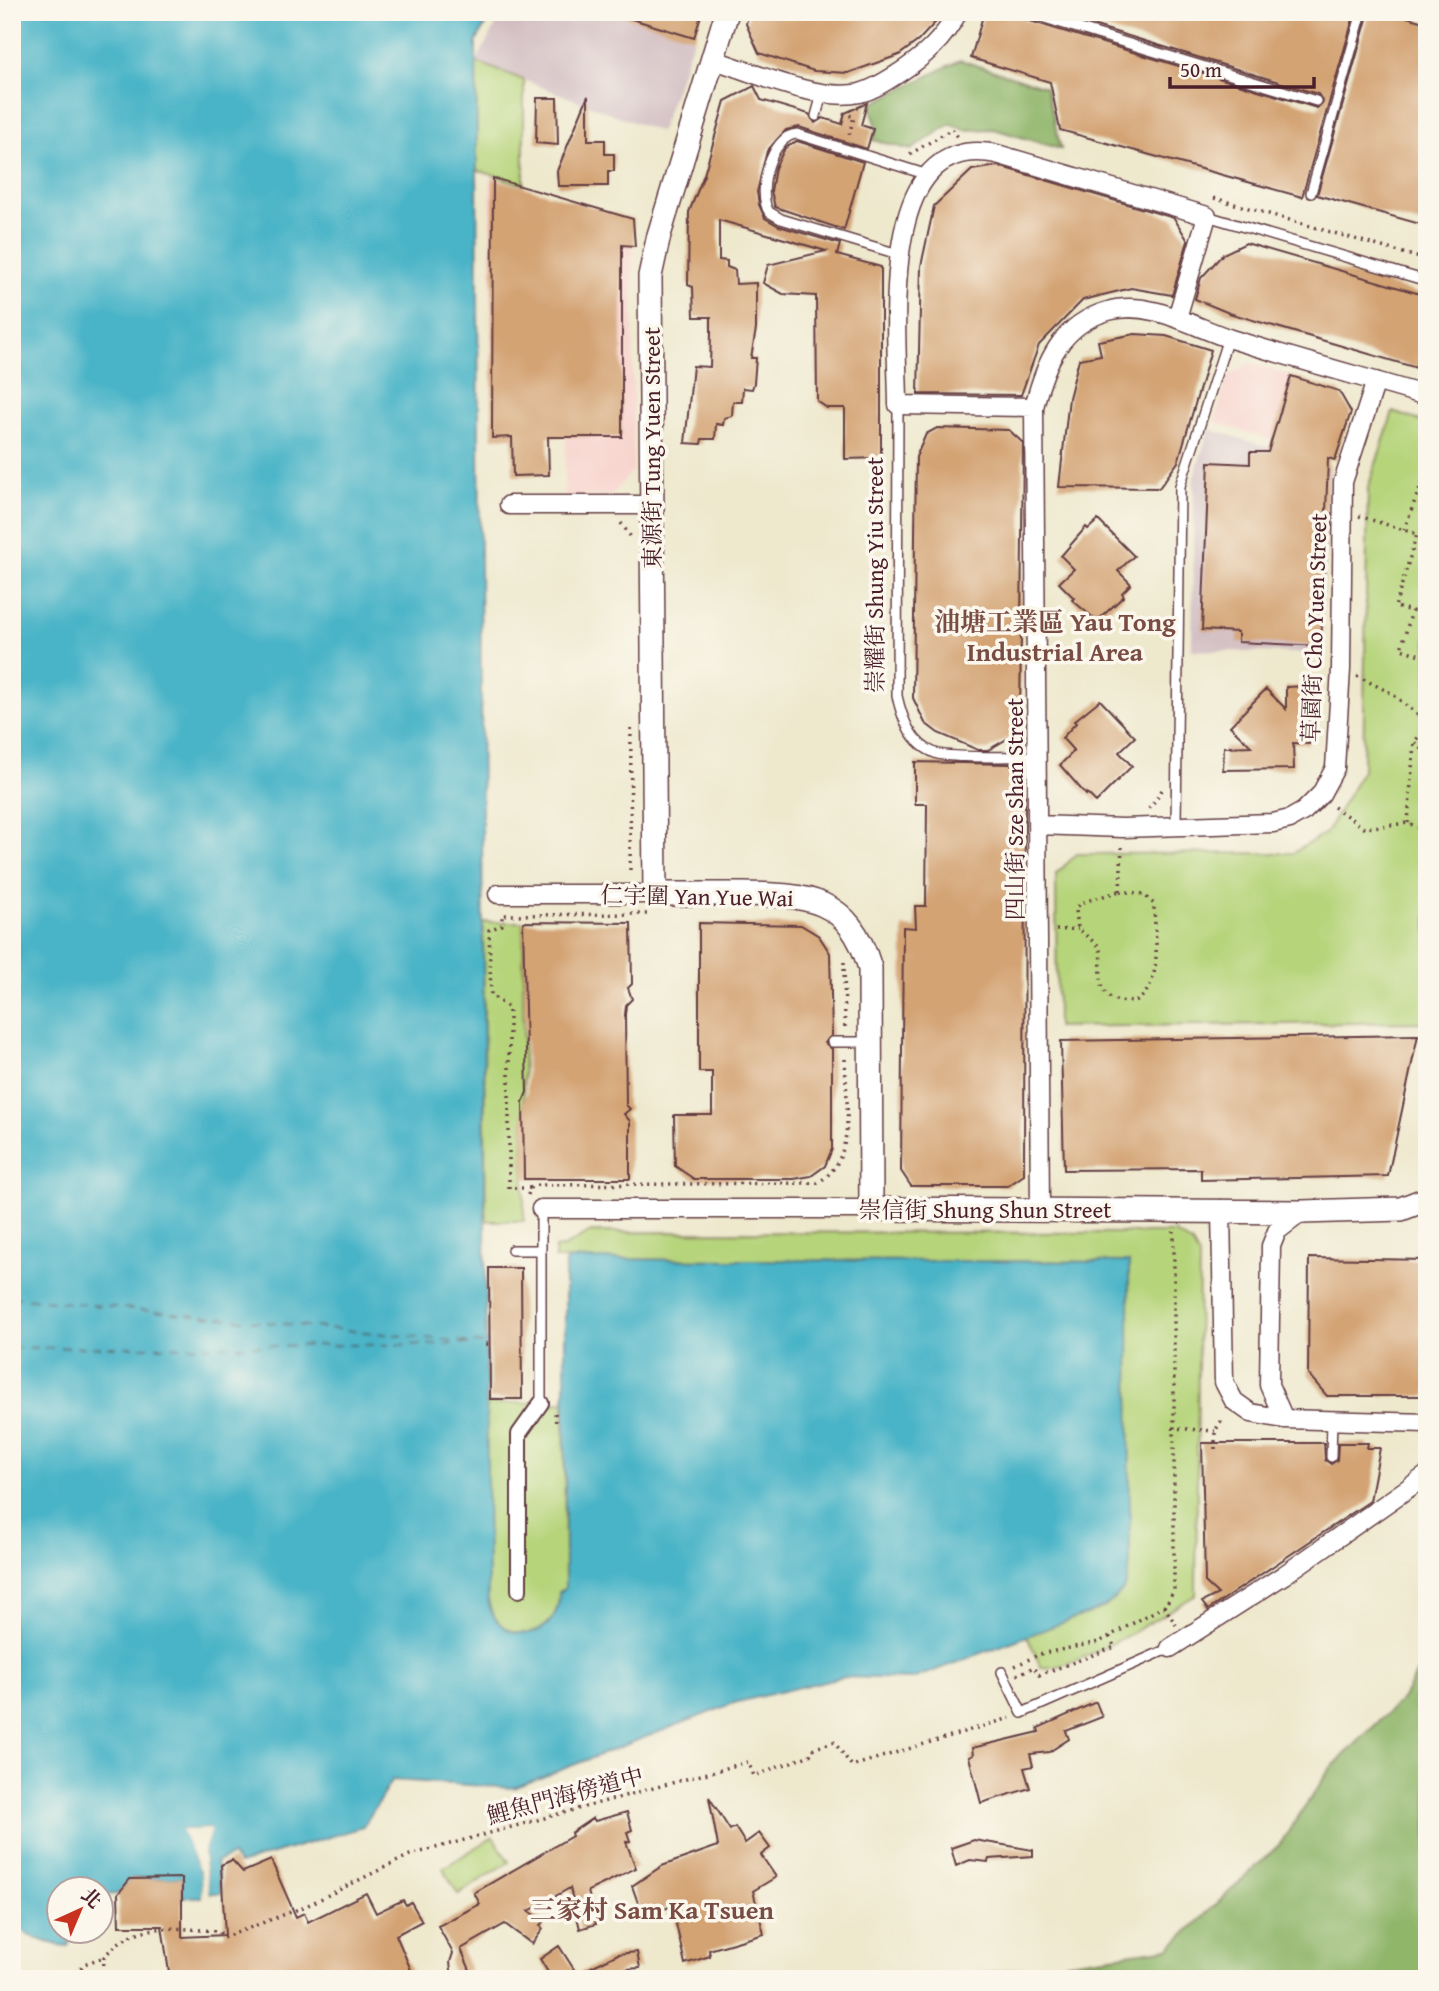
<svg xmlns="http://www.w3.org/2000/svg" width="1439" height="1991" viewBox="0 0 1439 1991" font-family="'Gentium Book Plus','Noto Serif TC',serif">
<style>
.built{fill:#f7d0cb}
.industrial{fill:#d2bec2}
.green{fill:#b6d47a;stroke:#807a52;stroke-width:2}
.forest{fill:#90b66a;stroke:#6d6a4a;stroke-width:2}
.water{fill:#49b4c7;stroke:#4a6a79;stroke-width:2}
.pier{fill:#eee8cd}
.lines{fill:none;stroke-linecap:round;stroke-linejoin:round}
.ferry{stroke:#4a5b69;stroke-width:2;stroke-dasharray:9 7;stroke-linecap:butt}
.building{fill:#d3a373}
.service-casing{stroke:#633d43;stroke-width:12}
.pedestrian-casing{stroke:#633d43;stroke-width:18}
.minor-casing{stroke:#633d43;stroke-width:21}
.tertiary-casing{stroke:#633d43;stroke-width:26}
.path{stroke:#633d43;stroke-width:3.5;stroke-dasharray:2 5;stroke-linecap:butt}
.service{stroke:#fff;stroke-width:9}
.pedestrian{stroke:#fff;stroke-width:14}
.minor{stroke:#fff;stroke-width:18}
.tertiary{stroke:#fff;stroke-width:23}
.labels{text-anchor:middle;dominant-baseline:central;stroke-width:7;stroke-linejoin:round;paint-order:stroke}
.street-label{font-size:23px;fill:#4a1f2b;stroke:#fbf7ec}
.quarter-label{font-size:26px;font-weight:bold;fill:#7a4d44;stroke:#fbf7ec}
</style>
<rect width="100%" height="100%" fill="#fbf7ec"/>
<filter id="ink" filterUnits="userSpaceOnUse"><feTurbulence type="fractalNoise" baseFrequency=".0143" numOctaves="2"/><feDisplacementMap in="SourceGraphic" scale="14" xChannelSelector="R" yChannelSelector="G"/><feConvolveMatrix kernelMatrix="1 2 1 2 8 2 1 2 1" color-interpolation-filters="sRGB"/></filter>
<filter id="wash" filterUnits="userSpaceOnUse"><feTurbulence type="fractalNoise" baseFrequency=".00686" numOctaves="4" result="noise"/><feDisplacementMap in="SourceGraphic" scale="28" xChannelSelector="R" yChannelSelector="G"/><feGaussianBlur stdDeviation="1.57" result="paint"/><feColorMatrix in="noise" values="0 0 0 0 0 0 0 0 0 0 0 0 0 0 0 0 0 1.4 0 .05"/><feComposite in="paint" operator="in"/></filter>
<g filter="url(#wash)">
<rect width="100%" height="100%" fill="#eee8cd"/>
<path class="built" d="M490,177l143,42v251l-22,26h-47l2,-59 -74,1z
M1251,362l40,14 -19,64 -58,-18 14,-46z"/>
<path class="industrial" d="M503,12h106l85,26 -34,94 -184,-70z
M1209,429l121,37 -9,188 -129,-4 2,-173z"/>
<path class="green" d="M476,62l48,18v105l-47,-15z
M1393,412l34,11v599l-370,5 -1,-153 21,-20 216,-1 33,-20 37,-63 5,-282z
M483,922h40l1,299h-38z
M591,1232l584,1 17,11 7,12 -3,339c-31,18 -123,78 -155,72l-14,-31 78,-29 20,-18 4,-327 -574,-3v-11l9,-1z
M564,1402l1,187 -6,3c2,51 -63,56 -71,8l-2,-196z
M493,1837l16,25 -51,32 -15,-26z"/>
<path class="forest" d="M960,60l86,27 15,62 -67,-20 -28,1 -16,-6 -39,26 -38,-10 4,-13 -7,-22z
M1427,1656v323h-480l223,-31 110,-104 50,-75 72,-70z"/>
<path class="water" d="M12,12h480l-16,30 12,1558c8,48 73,43 71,-8l6,-3v-327l5,-3 559,3 1,303 -5,24 -20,18 -193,72 -71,-2 -107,26 -220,85 -122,-8 -29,47 -124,37 -7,-8 -16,6 5,31h-12l-6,-39 7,-25 -28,1 19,44 1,23h-20v-19l-51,1 -13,15 -16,1v-5h-42v42h15l-7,14c-19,-1 -41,-11 -56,-22z"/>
<path class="pier" d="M211,1829l-8,25 6,39 -3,2 -1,-13v13l-3,2 -1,-23 -20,-44z"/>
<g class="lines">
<path class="ferry" d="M12,1297l474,47
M12,1348l462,-4"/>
</g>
<g id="blocks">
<path class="building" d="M623,12h79l-8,26 -72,-22z
M749,12h196l-27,29 -19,14 -51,18 -34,-2 -55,-18 -13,-29z
M984,12h34l5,7 294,89 6,-6 -5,-8 -268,-82h305l-53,185 -242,-67 -10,-48 -79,-24z
M1369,12h21l37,11v203l-110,-31z
M754,86l7,14 48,14 6,9 8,-5 19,6 3,-11 22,-10 -6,22 12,4 -6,20 -68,-22 -13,3 -19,21 -10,41 2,13 6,13 14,8 61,18 -3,11 44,12v191l-36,1v-51h-18l-10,-7 -1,-105 -33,-2 -20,-11 5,-18 58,-14 -107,-31v40l8,1v6l8,3 1,14 20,-1v46l-5,29h5l-2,25 -2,6 -9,-1 -1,14h-9l-1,14 -8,2 -1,7 -7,-1 -1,15h-13l-1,5 -16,-1 8,-77 17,1 1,-34v-16h-17l-1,-30 -5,-2 1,-73 15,-37 21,-74z
M588,96v44h17v14h9v17h-6v15h-50l-1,-15z
M537,98h20l1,47 -22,-2z
M797,141l66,21 -19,68 -69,-23 -4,-16 4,-23 10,-20z
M998,166l176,52 14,23 -16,54 -41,-7 -48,12 -44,45 -18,50 -103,-1 3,-128 13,-60 38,-36z
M493,178l140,41 2,27 -13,-1v192h-74l1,38 -36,1 -1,-39 -20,1z
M1246,243l181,53v75l-198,-58 -34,-14 6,-21 22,-24z
M1135,334l31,2 45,14 -33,112 -19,26 -100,-1 10,-89 10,-39 22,-4 -3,-14z
M1291,376l48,15 12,21 -16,48 -7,-2 -7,188 -83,-4v-10l-36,-2 7,-168 41,2v-12h18z
M937,428l72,2 14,13 -3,279 -3,11 -29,17h-10l-40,-17 -13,-10 -12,-25 3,-241 10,-23z
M1098,520l36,36 -16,15 13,13 -9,9 2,3 -27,25 -25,-21 2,-2 -15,-15 15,-14 -13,-13 25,-29 2,2z
M1308,686l1,58 -16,-1 1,26 -71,1 1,-23 27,-1 -21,-20 36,-37 20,20v-22z
M1100,700l35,37 -16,15 13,14 -36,36 -9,-9 -1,2 -26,-30 14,-14 -12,-13 14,-15 -2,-2z
M915,762l95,2 8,4 7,11 -1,396 -16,11h-97l-10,-15 2,-244 13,1 -1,-22h11l1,-102h-12z
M523,922l108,1 1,61 -4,4 4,11 -6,6 -1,10 1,90 4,4 -6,5 6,7v58h-106l-1,-77 4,-10z
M699,923l102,2 18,11 11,17 2,82 -7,8 7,6v100l-7,17 -14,10 -17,3h-100l-19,-13 -1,-51h38v-43h-13z
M1418,1035l-30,141 -187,4v-11l-137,1 -3,-129z
M1309,1258l118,2v136h-100l-19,-22z
M489,1268h32l1,131h-32z
M1202,1443h122l1,17 6,4 6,-4 1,-17h30l-1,5h13l-10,53 -162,109 -6,-8 16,-8 -13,-12z
M1096,1702l6,15 -36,14 3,8 -20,13 -19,2 3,12 -9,2 6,20 -49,15 -12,-46 4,-2 -1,-7 67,-16 -1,-4z
M709,1797l21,33 5,-3 10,16 14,-10 11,15 -9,7 15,22 -23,14 11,43 -55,16 1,6 -25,8 -13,-58 -29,11 -11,-31 30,-20 56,-20z
M627,1812l5,18 -5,2 3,9 -4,1 10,26 -48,23 8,33 -16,5 -10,-41 -41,23 15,11 -4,3 3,4 -11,15 -27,-20 -44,25 9,21 -18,8 -2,-16 3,-9 -15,-27 42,-22 -6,-11 98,-57 -1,-3 22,-15 2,3z
M974,1840l59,10v6l-44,3 -1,3 -18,-2 -14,6 -5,-18z
M232,1860l11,12 28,-12 25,57 8,-4 4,9 58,-29 10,20 27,-13 3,5 5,-3 11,19 -26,14 15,35 -11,4 2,5h-232l-8,-53h-43l-1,-32 12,-15 52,-1v59l43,-2 -4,-70z
M559,1946l18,28 41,-20 19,-2 3,16 -14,1 -17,10h-57l-12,-20z"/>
</g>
</g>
<g filter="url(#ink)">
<use href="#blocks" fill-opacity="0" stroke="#633d43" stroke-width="2"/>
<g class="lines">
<defs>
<path id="service" d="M1025,12l291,89
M816,116l6,-22
M1311,193l51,-181
M1207,216l220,65
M898,254l-117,-35 -12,-7c-13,-20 2,-77 28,-78l131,41
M898,405l-1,291c5,22 14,48 38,57 14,6 82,3 103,4
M1176,826l4,-340 48,-148
M832,1042h37
M512,1250h29
M541,1403v-194
M1331,1457l1,-37
M1002,1672l20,41 148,-65"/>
<path id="pedestrian" d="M519,1590v-156l22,-31"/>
<path id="minor" d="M714,60c42,13 103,42 146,33 15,-4 26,-12 39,-20 26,-17 44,-33 59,-61
M1034,407l-136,-2c0,-70 -24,-276 99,-251l210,62 -30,102
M509,505h143
M1037,825l86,3 150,-5 17,-4 14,-8 17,-17 14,-26 6,-99 2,-187 33,-101
M498,894h157
M541,1209h330
M1040,1209l-6,-802c11,-44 27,-83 74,-96 41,-12 85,16 123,28 65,20 131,38 196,57
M1221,1209l3,173 10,19 17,12 33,6 143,4
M1284,1419l-15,-34 2,-139 6,-15 25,-19
M1170,1648l114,-73 143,-100"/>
<path id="tertiary" d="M727,12l-68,223 -9,41 5,618c29,0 58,0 88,0 65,1 106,3 127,74l1,241 431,3 99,-3 26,-10"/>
</defs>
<use href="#service" class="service-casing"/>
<use href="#pedestrian" class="pedestrian-casing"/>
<use href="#minor" class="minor-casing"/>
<use href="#tertiary" class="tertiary-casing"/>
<path class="path" d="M843,113l11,4 -5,18
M910,154l42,-25 6,8
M1214,198l213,62
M1359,516l58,18 -22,73 17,4 -11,38 26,8
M621,523l10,14
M1404,530l23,-62
M1357,676l34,17 36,29
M1427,727l-13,15 13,13
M1334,807l30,21 44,-5 19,8
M1149,809l13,-19
M1408,823l6,-81
M630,870l1,-145
M1120,891l23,3 11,10c0,31 11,77 -17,97 -45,5 -34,-24 -37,-54l-22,-18 -2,-19 4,-7z
M1120,891l2,-46
M1056,930l22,-1
M844,962l1,69
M530,1188h-21v-180l-18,-13 -2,-65 13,-5v-10l147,-1
M528,1195l2,-7 8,-3 279,-2c42,-23 28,-86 28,-127
M486,1344h3
M555,1413l1,12
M1172,1428l43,3
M1215,1449v-18l7,-11
M1164,1606l12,19
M1015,1666l25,-12 59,-12 67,-37 8,-15v-359
M1017,1675l17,-8 5,8 76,-28 -6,-11
M31,1979l7,-3 12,3
M72,1979l12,-15 20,-7
M103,1979l1,-22c32,-38 70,-28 115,-26l4,7 81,-31 106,-52 338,-93 6,14 56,-21 2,-6 22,-7 18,24 158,-48"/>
<use href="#service" class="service"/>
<use href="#pedestrian" class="pedestrian"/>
<use href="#minor" class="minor"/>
<use href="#tertiary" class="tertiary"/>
</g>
</g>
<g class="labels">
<g class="street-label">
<text transform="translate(651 448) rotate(-90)">東源街 Tung Yuen Street</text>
<text transform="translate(874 575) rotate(-90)">崇耀街 Shung Yiu Street</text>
<text transform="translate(1314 628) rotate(-88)">草園街 Cho Yuen Street</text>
<text transform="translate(1014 809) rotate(-90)">四山街 Sze Shan Street</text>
<text transform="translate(697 896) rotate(1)">仁宇圍 Yan Yue Wai</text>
<text x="985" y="1209">崇信街 Shung Shun Street</text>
<text transform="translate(565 1795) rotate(-15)">鯉魚門海傍道中</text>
</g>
<g class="quarter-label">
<text x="1055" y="621">油塘工業區 Yau Tong<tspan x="1055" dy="30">Industrial Area</tspan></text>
<text x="652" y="1909">三家村 Sam Ka Tsuen</text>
</g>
</g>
<rect width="1439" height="1991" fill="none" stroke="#fbf7ec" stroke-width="42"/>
<g transform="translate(80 1910) rotate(44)"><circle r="33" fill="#fbf7ec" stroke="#b4a19f" stroke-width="2"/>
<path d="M0-5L12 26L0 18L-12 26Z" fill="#c8321e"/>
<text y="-10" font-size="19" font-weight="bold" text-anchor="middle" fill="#4a1f2b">北</text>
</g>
<path d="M1170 77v10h144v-10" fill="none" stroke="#4a1f2b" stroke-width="3.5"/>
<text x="1180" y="77" font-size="21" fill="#4a1f2b" stroke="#fbf7ec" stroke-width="5" paint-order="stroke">50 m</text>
</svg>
